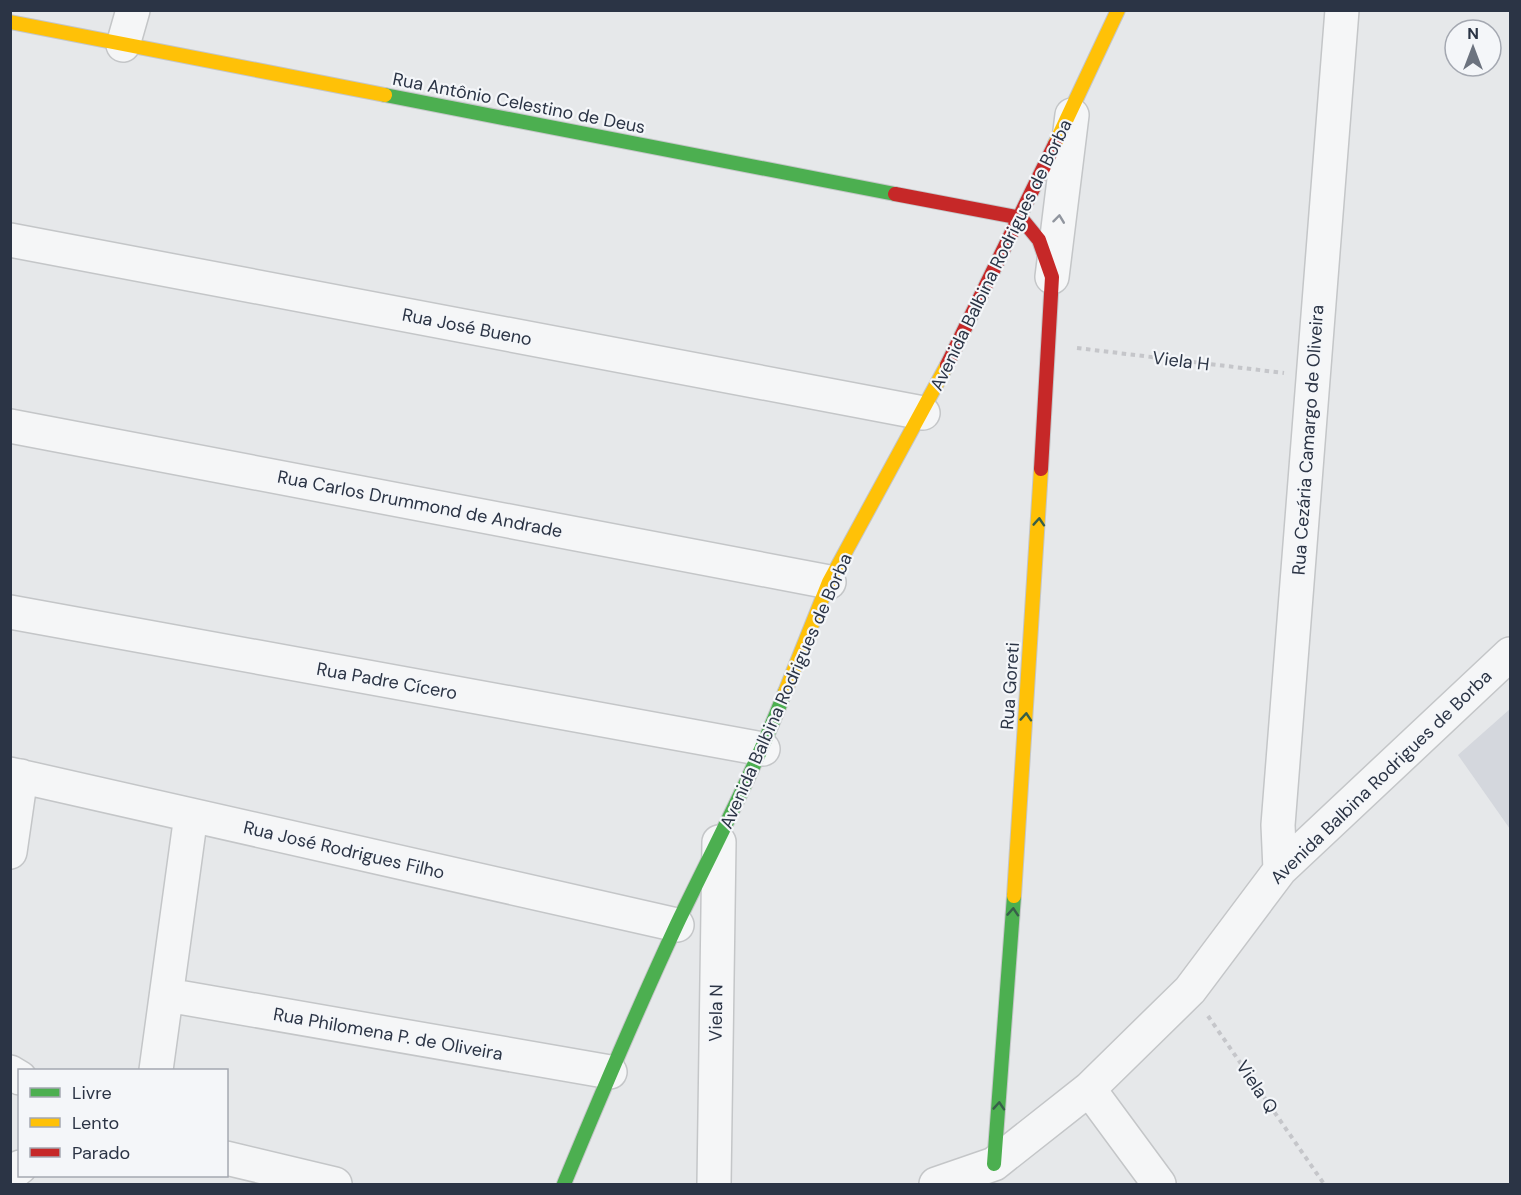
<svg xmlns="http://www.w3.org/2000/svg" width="1521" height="1195" viewBox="0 0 1521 1195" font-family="'DM Sans',sans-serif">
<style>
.built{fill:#d4d7dd}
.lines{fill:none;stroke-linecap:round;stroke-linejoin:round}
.street-casing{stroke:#c4c6c8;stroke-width:36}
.fast-casing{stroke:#c4c6c8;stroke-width:16}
.slow-casing{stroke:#c4c6c8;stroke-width:16}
.jam-casing{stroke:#c4c6c8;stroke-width:16}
.path{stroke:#c5c6ca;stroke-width:4;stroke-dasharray:4.5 4.5;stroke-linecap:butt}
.street{stroke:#f5f6f7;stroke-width:33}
.fast{stroke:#4caf50;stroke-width:14}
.slow{stroke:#ffc107;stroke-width:14}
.jam{stroke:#c62828;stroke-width:14}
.oneway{stroke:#90959e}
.oneway2{stroke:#375f49}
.labels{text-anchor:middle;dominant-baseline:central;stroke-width:4.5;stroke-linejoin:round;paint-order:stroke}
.street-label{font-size:18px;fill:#2b3445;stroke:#f4f6f9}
</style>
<rect width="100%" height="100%" fill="#e6e8ea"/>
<path class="built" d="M1510,709v120l-52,-74z"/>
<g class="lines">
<defs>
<path id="street" d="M123,45l10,-35
M10,240l913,173
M1052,277l20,-162
M10,426l819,156
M10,612l753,137
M10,774l667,151
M10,852l11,-76
M1280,870l-2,-45 64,-815
M167,995l443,77
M156,1070l35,-255
M10,1072l10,6
M1089,1089l70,95
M226,1158l109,26
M10,1175l10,-8
M714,1184l5,-342
M936,1184l58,-20 95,-75 101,-99 90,-120 230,-216"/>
<path id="fast" d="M385,95l510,99
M994,1164l20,-268
M564,1184c36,-87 73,-174 113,-260 37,-77 77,-152 108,-232"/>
<path id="slow" d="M10,22l375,73
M1055,144l63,-134
M785,692l44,-110 118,-217
M1014,896l27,-427"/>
<path id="jam" d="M895,194l126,24 18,22 13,37 -11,192
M947,365l108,-221"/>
</defs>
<use href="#street" class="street-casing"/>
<use href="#fast" class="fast-casing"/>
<use href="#slow" class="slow-casing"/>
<use href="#jam" class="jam-casing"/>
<path class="path" d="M1077,348l207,25
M1208,1016l116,168"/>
<use href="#street" class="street"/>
<use href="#fast" class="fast"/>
<use href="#slow" class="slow"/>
<use href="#jam" class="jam"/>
</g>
<defs><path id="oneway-chevron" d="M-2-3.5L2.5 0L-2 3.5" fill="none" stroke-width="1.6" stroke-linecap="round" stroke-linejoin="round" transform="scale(1.5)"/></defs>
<use class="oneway" href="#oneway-chevron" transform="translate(1059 219) rotate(-83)"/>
<g class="oneway2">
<use href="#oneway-chevron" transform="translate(1039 522) rotate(-86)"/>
<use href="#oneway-chevron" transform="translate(1026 717) rotate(-86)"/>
<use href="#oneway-chevron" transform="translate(1013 912) rotate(-86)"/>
<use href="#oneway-chevron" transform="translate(999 1106) rotate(-86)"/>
</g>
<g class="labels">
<g class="street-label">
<text transform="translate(519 103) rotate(11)">Rua Antônio Celestino de Deus</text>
<text transform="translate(1001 255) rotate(-64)">Avenida Balbina Rodrigues de Borba</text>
<text transform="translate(467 327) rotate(11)">Rua José Bueno</text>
<text transform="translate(1181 361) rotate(7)">Viela H</text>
<text transform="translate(1308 440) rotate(-86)">Rua Cezária Camargo de Oliveira</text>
<text transform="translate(420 504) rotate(11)">Rua Carlos Drummond de Andrade</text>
<text transform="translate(387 681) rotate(10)">Rua Padre Cícero</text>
<text transform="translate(1010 686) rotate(-86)">Rua Goreti</text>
<text transform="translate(786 691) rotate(-66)">Avenida Balbina Rodrigues de Borba</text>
<text transform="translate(1381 777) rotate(-44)">Avenida Balbina Rodrigues de Borba</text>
<text transform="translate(344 850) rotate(13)">Rua José Rodrigues Filho</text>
<text transform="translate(716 1013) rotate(-89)">Viela N</text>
<text transform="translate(388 1034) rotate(10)">Rua Philomena P. de Oliveira</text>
<text transform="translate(1257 1087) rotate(56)">Viela Q</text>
</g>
</g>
<rect width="1521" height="1195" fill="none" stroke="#2b3445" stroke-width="24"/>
<rect x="18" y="1069" width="210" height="108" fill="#f4f6f9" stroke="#a4a8b1" stroke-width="1.5"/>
<rect x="30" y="1088" width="30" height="9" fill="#4caf50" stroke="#a4a8b1" stroke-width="1.5"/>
<text x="72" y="1099" font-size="18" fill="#2b3445">Livre</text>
<rect x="30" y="1118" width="30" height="9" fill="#ffc107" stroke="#a4a8b1" stroke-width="1.5"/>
<text x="72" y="1129" font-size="18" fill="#2b3445">Lento</text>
<rect x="30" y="1148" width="30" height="9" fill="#c62828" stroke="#a4a8b1" stroke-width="1.5"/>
<text x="72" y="1159" font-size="18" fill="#2b3445">Parado</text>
<g transform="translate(1473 48)"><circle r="28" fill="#f4f6f9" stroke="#a4a8b1" stroke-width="1.5"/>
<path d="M0-4.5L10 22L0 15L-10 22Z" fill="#6c737f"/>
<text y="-9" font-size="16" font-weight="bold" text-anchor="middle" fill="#2b3445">N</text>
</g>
</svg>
